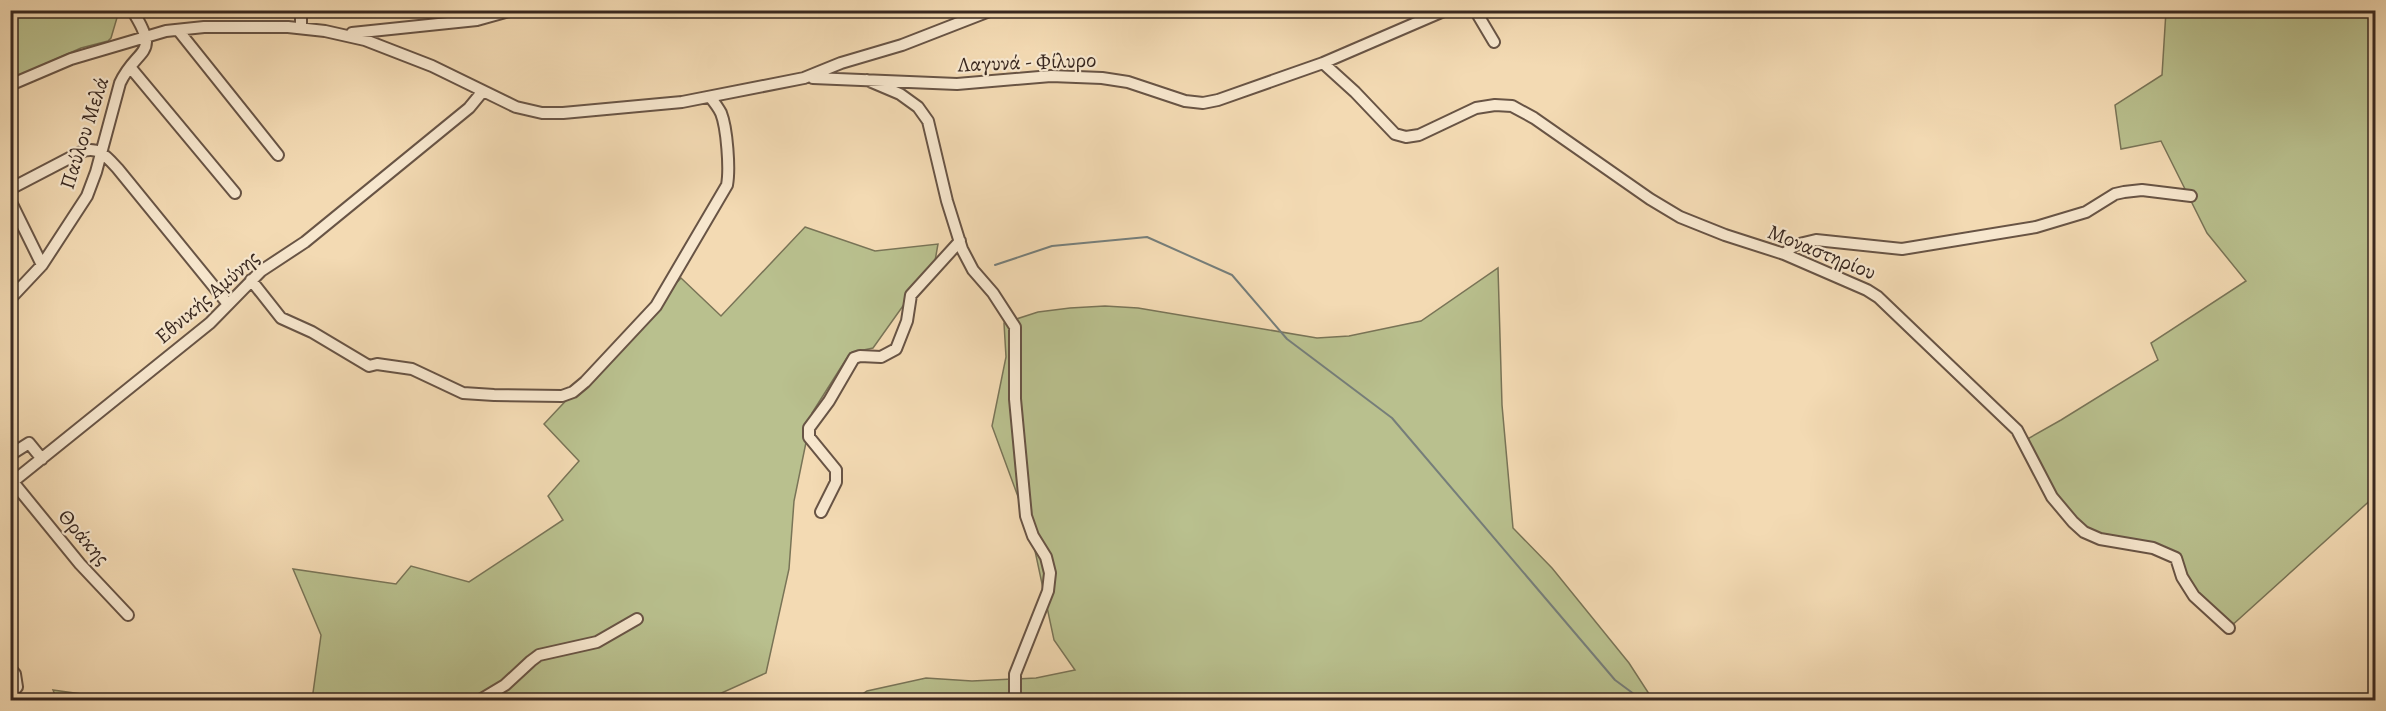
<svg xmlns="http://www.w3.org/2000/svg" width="2386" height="711" viewBox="0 0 2386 711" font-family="Alegreya,serif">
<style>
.green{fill:#b9c08e;stroke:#797457;stroke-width:1.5}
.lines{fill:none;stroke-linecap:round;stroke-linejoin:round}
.stream{stroke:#767e7a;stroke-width:2}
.minor-casing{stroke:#685445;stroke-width:14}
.minor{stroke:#f7e7ce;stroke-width:10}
.labels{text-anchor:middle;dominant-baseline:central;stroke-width:4.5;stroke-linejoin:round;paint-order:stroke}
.street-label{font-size:21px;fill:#392820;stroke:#f7e7ce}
</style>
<rect width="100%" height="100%" fill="#f3dab3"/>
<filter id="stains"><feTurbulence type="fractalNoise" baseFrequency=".00333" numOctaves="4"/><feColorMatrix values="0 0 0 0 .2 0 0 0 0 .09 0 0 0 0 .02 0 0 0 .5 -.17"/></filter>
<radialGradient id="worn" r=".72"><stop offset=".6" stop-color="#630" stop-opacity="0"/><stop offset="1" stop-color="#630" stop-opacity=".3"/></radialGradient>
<path class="green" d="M11,10h108v1l-8,27 -3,3 -27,7 -70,31z
M2166,11h209v485l-146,132 -35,-32 -19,-39 -75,-18 -27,-17 -49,-81 37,-21 97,-60 -7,-17 95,-62 -39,-48 -46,-92 -40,8 -6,-44 47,-30z
M805,227l70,24 63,-7 -3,17 -62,87 -23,5 -38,60 -18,88 -5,68 -23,104 -60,27h-394l9,-65 -28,-66 103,15 15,-18 58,16 94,-62 -15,-24 31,-35 -35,-37 137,-146 40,38z
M1498,268l4,137 11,123 39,40 77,95 24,37h-799l13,-9 59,-13 46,3 64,-3 39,-8 -21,-30 -23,-108 -39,-106 14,-69 -2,-34 34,-11 32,-4 35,-2 33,2 179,30 32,-2 72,-15z
M53,690l72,10h-68z"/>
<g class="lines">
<path class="stream" d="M995,265l57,-19 95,-9 85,38 55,64 105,79 223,262 27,20"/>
<defs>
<path id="minor" d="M1475,10l19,32
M301,28v-18
M178,30l100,125
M352,33l125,-13 36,-10
M1323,63l32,29 40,42 11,3 13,-2 57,-27 19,-3 17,1 22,12 116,81 30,18 45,18 59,19 83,36 11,7 139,133 35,67 21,25 11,10 16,7 53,9 23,10 6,19 12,19 35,32
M130,67l105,126
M813,78l144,6 94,-8 51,2 26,4 57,19 18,2 15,-3 105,-37 123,-53
M867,80l33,14 18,13 10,14 19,80 15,48 11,21 20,23 22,34v72l11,117 7,20 13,21 4,16 -2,18 -33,83v26
M10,85l61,-26 95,-28 38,-4h84l37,4 40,9 67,26 84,41 26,6h21l119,-11 122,-24 37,-15 61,-18 90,-35
M10,189l71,-37c17,-7 26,5 37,17l110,135
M10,200l32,65
M1784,254l11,-9 21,-5 86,9 134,-22 50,-15 29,-18 9,-2 18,-2 49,6
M251,280l30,38 31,14 57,34 8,-2 35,5 51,24 31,2 68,1 11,-4 12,-10 71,-76 71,-121c3,-16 0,-57 -6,-72 -3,-6 -7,-11 -11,-16
M10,299l32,-34 45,-69 9,-24 24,-89c17,-37 42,-26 12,-73
M10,455l19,-12 13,16
M13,482l67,82 48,51
M10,484l200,-161 51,-52 44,-29 164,-134 14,-17
M821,512l15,-30v-12l-27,-33v-9l20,-27 25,-43 6,-2 21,1 15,-8 11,-28 4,-26 49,-54
M10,668l5,6 2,13 -7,7
M480,700l25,-15 26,-24 8,-6 58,-13 40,-23"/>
</defs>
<use href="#minor" class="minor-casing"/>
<use href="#minor" class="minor"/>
</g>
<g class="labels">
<g class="street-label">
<text transform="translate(1027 62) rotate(-2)">Λαγυνά - Φίλυρο</text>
<text transform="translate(84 133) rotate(-72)">Παύλου Μελά</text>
<text transform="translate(1822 252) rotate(22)">Μοναστηρίου</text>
<text transform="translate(207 297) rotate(-41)">Εθνικής Αμύνης</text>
<text transform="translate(84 537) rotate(49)">Θράκης</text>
</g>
</g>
<rect width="2386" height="711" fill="none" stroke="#f3dab3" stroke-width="36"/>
<rect x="12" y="12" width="2362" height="687" fill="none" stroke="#392820" stroke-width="3"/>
<rect x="18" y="18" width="2350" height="675" fill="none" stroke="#392820" stroke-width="1.5"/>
<rect width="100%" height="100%" filter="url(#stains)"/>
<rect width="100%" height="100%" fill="url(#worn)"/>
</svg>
